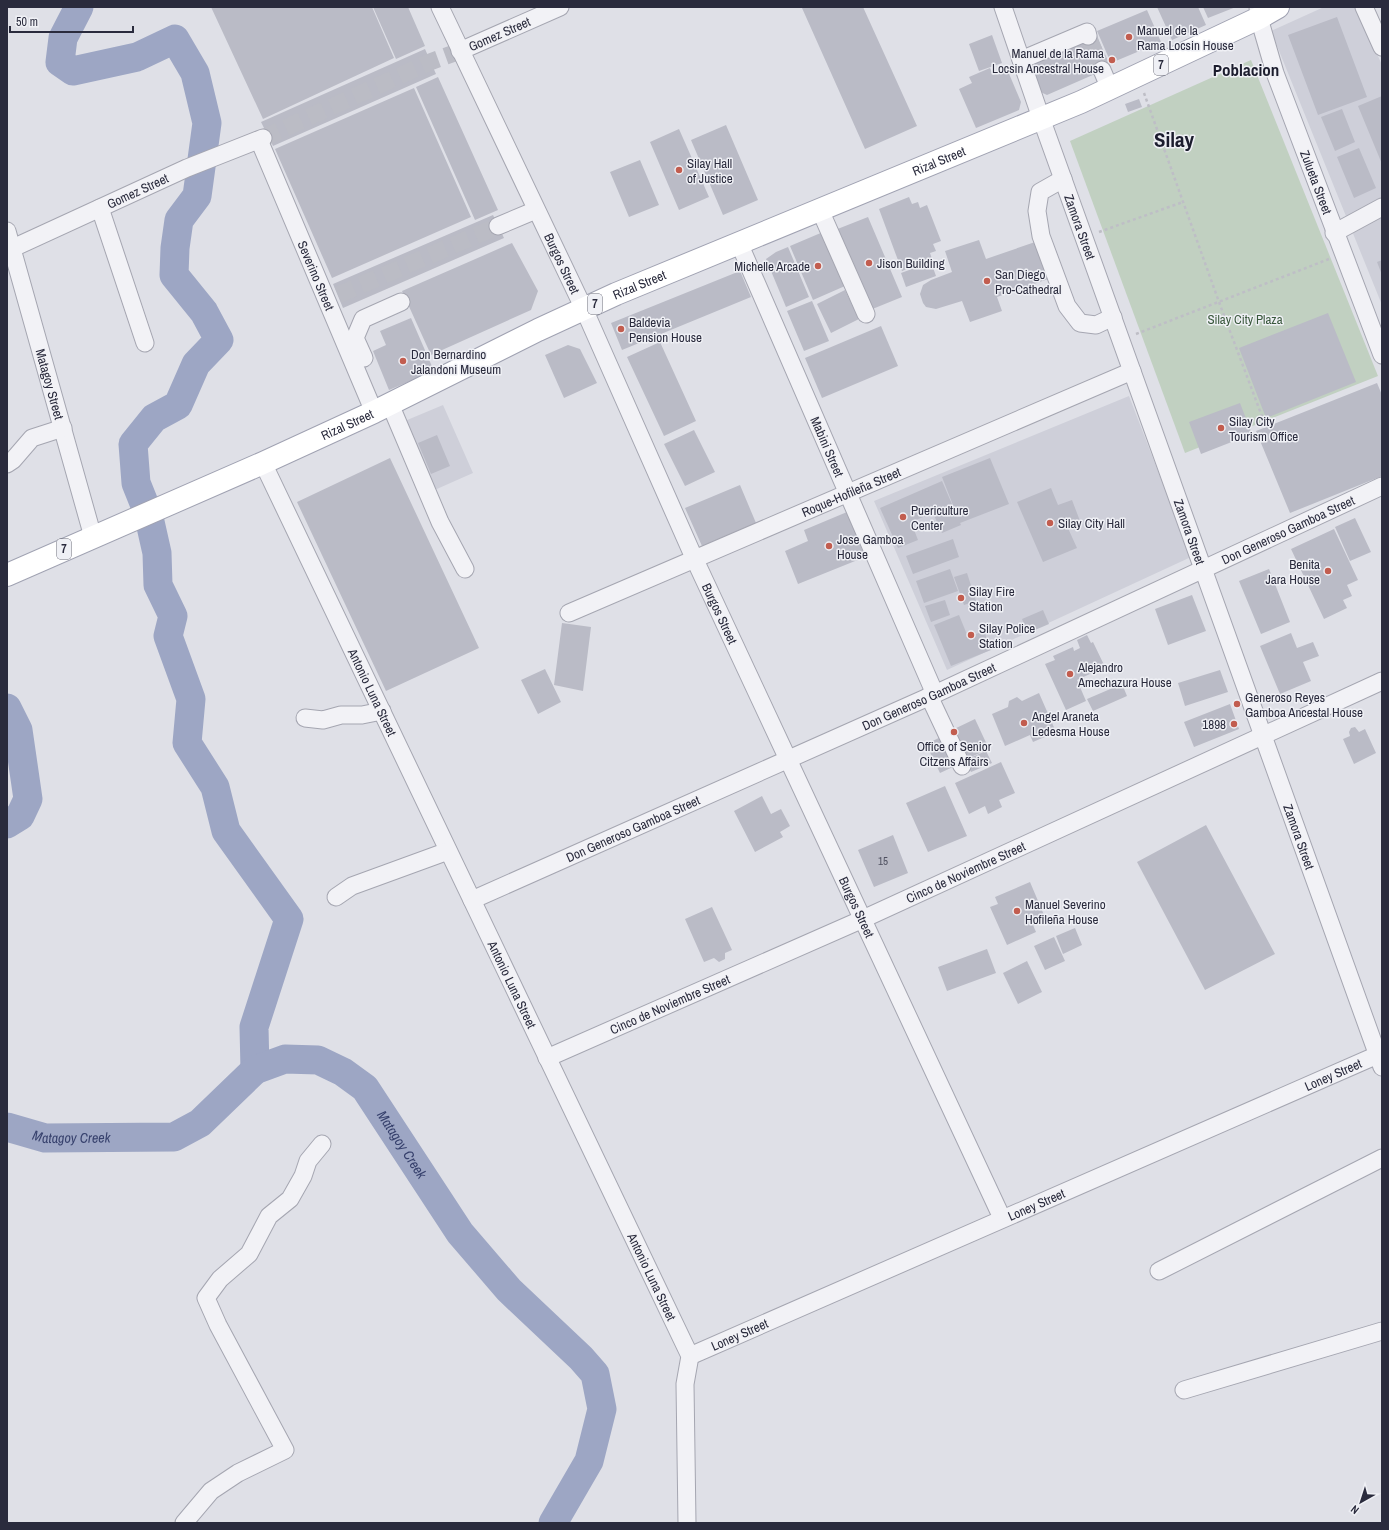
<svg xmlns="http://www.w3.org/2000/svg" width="1389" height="1530" viewBox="0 0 1389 1530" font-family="'Archivo Narrow',sans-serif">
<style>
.built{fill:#cecfd9}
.green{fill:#c1d0c1}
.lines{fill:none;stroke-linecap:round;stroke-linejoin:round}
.stream{stroke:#9da6c4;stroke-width:5}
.river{stroke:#9da6c4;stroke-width:29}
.building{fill:#babbc6}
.minor-tunnel{stroke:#bbbcc5;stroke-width:17;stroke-dasharray:17 8;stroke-linecap:butt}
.minor-casing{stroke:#a5a6b1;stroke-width:19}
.major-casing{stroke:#a0a2b2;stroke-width:24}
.path{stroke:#bebec6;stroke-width:2.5;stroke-dasharray:3 3;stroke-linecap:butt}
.minor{stroke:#f2f2f6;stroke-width:17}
.major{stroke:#fff;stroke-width:22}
.poi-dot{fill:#c25d4f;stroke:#eff0f5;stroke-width:1.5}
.labels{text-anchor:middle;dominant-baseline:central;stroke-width:3;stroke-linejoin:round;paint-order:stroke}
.number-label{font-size:11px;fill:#4e4f5f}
.shield{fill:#eff0f5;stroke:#656674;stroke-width:1}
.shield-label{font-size:12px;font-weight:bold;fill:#2a2b3d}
.poi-label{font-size:13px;fill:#2a2b3d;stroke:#eff0f5;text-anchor:start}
.street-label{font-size:13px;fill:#2a2b3d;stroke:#eff0f5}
.park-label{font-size:13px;fill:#38573b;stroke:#eff0f5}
.water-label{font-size:14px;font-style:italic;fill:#37416d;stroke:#eff0f5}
.district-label{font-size:17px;font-weight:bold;fill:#1c1d2e;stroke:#eff0f5}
.town-label{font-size:21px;font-weight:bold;fill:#1c1d2e;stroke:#eff0f5}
</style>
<rect width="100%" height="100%" fill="#dfe0e7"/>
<path class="built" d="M1324,7h32l26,58v240l-111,-274z
M1129,396l62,161 -244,113 -73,-169z
M443,405l30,68 -43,19 -30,-69z"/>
<path class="green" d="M1251,60l127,316 -193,77 -115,-312z"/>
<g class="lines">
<path class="stream" d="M7,1138l6,-9"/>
<g class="river">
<path d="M79,7l-16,31 -3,24 13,9 64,-14 38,-18 20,34 12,50 -10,73 -18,24 -4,28 -1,27 30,37 15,28 -23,24 -18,41 -24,13 -21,26 3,39 12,30 9,40 1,32 15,31 -5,20 23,63 -4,44 28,44 11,44 63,88 -35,108 1,43"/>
<path d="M7,708l11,22 10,69 -8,17 -13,8"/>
<path id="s1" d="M7,1127l38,11 129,-1 26,-14 55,-53 30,-11 33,1 25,12 22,16 95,145 49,57 72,68 14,16 7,35 -13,52 -36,62"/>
</g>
</g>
<path class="building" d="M211,7h161l22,51 -131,61z
M373,7h35l17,39 -29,13z
M863,7l54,119 -52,23 -63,-141z
M1157,7h41l8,18 -34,15z
M1203,7h33l-28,11z
M1147,10l14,32 -50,21 -14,-32z
M1337,17l30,80 -49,18 -30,-80z
M1095,33l16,34 -64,28 -13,-6 -9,-25z
M992,35l10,28 -23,8 -10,-27z
M425,49l11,25 -163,72 -12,-24z
M990,68l3,7 14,-6 14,33 -2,8 -43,18 -17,-39 13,-6 -3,-6z
M438,77l60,133 -23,10 -59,-133z
M414,88l57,129 -139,61 -57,-129z
M1382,96v68l-24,-58z
M1139,99l3,8 -14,5 -3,-8z
M1342,109l13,33 -20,9 -14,-34z
M726,125l32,75 -35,15 -32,-75z
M679,129l30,68 -30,13 -29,-68z
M1359,148l17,40 -22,10 -17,-41z
M640,160l19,45 -30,12 -19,-45z
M909,197l3,7 6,-2 2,6 7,-3 14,36 -8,3 3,7 -6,2 2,6 -30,12 -23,-62z
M493,215l11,23 -161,70 -10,-24z
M868,217l34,80 -32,13 -35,-80z
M823,232l22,54 -32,14 -23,-54z
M979,240l7,19 52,-18 13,37 -54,19 5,14 -32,11 -8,-21 -26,8 -10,-2 -3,-4 -3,-9 3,-9 8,-5 21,-8 -7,-21z
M512,243l26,48 -7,19 -100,45 -29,-64z
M788,247l21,50 -23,10 -20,-48 10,-7z
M1382,260v15l-5,-13z
M931,262l5,14 -30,11 -5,-14z
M740,271l11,26 -129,53 -11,-27z
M845,290l14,29 -28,14 -14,-29z
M812,301l17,40 -25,10 -17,-40z
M1328,313l28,69 -90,36 -27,-70z
M411,318l23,53 -45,19 -16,-39 13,-6 -6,-14z
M881,326l17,40 -76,32 -17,-40z
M660,342l36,79 -32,15 -37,-79z
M568,345l12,4 17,34 -33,15 -19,-43z
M1377,383l5,12v81l-92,37 -34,-82z
M1240,403l12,31 -51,20 -12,-32z
M694,430l21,42 -30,14 -21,-42z
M437,435l13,31 -19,8 -13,-31z
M390,458l89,190 -93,43 -89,-189z
M990,458l19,46 -49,19 -18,-46z
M942,481l19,44 -19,8 -9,-20 -22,9 7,18 -20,8 -18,-40z
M740,485l16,38 -54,23 -17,-38z
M1051,488l7,17 14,-5 8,21 -13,5 10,22 -34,14 -26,-60z
M847,512l18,45 -67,27 -13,-33 23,-10 -4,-11z
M1355,518l16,34 -21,9 -15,-34z
M1334,529l24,51 -11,5 5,11 -9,4 4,8 -23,11 -33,-70z
M953,539l6,18 -46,17 -7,-18z
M950,569l8,22 -34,12 -8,-22z
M1269,569l21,53 -29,12 -22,-53z
M967,573l9,28 -12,4 -10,-28z
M1192,595l14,36 -38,14 -13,-36z
M945,600l5,15 -19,7 -6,-16z
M1043,610l6,14 -21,9 -6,-14z
M959,615l9,22 16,-6 7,19 -40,16 -17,-41z
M562,623l29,4 -8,64 -29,-6z
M1291,633l6,15 16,-6 6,14 -16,6 8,19 -31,13 -20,-48z
M1087,635l4,8 2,-1 12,25 -28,13 9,21 -20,9 -21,-46 10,-4 -2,-4 20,-9 1,4 6,-3 -3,-8z
M545,669l16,33 -23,12 -17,-34z
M1220,670l8,22 -43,14 -7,-23z
M1122,684l5,12 -34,15 -6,-12z
M1039,693l17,39 -23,10 -3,-7 -25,11 -13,-32 16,-7 1,-6 8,-4 5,4z
M1230,704l9,25 -45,18 -10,-25z
M975,719l14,30 -25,11 -14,-29z
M1355,727l4,5 6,-3 11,24 -22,11 -11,-25 7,-3 -1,-4 2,-4z
M941,737l14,29 -15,7 -14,-29z
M986,751l6,12 -21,9 -6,-12z
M1001,762l14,31 -16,7 3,7 -14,7 -3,-8 -16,8 -14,-31z
M945,786l22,50 -39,16 -22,-49z
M762,796l9,18 10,-5 9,17 -10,6 3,5 -28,15 -21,-41z
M1206,825l69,129 -70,36 -68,-128z
M893,835l15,38 -34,14 -16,-37z
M1030,882l14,33 -6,3 2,4 -7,3 3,7 -29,13 -17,-38 8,-3 -3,-7z
M712,907l20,43 -7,3v6l-6,3 -5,-4 -10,4 -19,-43z
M1075,928l7,17 -19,9 -7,-18z
M1054,937l11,24 -20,9 -11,-24z
M987,949l9,24 -49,18 -9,-24z
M1027,961l15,31 -24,12 -15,-31z"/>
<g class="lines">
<path class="minor-tunnel" d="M1088,36l14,34
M263,138l167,-76 30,-11
M338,295l160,-69"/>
<defs>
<g id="minor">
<path id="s2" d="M440,7l144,302 111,251 307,658"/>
<path id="s3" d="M1003,7l38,111 341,949"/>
<path id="s4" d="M1258,7l1,11 16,55 107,282"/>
<path d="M1364,7l18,40"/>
<path id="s5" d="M460,51l100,-44"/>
<path d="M1021,60l66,-28 1,4"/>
<path d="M1102,70l8,19"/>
<path id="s6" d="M259,140l115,272"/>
<path d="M1063,179l-23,13 -3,19 4,25 26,70 13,17 16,2 17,-8"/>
<path d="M100,208l45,135"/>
<path d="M820,210l46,104"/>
<path d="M498,226l38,-16"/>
<path id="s7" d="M7,231l86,306"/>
<path d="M1334,233l48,-26"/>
<path id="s8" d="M739,243l196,451"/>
<path id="s9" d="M13,248l174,-80 76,-30"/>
<path d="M364,358l-9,-20 8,-19 38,-17"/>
<path d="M390,404l50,118 25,47"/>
<path id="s10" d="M263,463l427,893 -5,28 2,139"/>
<path d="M7,464l6,-4 19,-22 31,-10"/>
<path id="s11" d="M569,613l563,-242"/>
<path d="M929,696l33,70"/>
<path d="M305,718l18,2 18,-5h21l20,-4"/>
<path d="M336,897l16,-11 96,-35"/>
<path id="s12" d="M472,900l463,-206 447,-208"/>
<path id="s13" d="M547,1058l316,-139 519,-238"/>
<path d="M1159,1271l223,-113"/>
<path id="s14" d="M690,1356l692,-303"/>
<path d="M1184,1390l198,-59"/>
<path d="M184,1523l27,-32 27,-18 47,-23 -67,-125 -12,-27 14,-19 29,-25 20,-38 21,-17 13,-23 5,-15 14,-17"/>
</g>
<g id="major">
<path id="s15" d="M7,575l256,-112 111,-51 164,-82 78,-36 465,-192 178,-84 19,-11"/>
</g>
</defs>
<use href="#minor" class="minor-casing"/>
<use href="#major" class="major-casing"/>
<path class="path" d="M1144,93l75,209 44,117
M1099,232l84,-30
M1136,334l193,-75"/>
<use href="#minor" class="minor"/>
<use href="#major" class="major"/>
</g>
<g class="poi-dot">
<circle cx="1129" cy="37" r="4"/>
<circle cx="1112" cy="60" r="4"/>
<circle cx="679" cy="170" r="4"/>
<circle cx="869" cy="263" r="4"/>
<circle cx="818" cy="266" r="4"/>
<circle cx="987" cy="281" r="4"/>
<circle cx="621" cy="329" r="4"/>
<circle cx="403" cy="361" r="4"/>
<circle cx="1221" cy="428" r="4"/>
<circle cx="903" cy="517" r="4"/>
<circle cx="1050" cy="523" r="4"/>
<circle cx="829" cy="546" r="4"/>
<circle cx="1328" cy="571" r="4"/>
<circle cx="961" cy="598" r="4"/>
<circle cx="971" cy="635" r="4"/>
<circle cx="1070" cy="674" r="4"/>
<circle cx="1237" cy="704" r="4"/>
<circle cx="1024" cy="723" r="4"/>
<circle cx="1234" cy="724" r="4"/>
<circle cx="954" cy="732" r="4"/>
<circle cx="1017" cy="911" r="4"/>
</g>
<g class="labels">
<g class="number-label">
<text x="883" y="861">15</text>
</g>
<g class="shield">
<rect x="1154" y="55" width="14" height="20" rx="3"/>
<rect x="588" y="294" width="14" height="20" rx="3"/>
<rect x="57" y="539" width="14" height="20" rx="3"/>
</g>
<g class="shield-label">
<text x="1161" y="65">7</text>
<text x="595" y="304">7</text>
<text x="64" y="549">7</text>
</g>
<g class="poi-label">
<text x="1137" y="30">Manuel de la<tspan x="1137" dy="15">Rama Locsin House</tspan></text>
<text x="1104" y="53" text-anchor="end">Manuel de la Rama<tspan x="1104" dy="15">Locsin Ancestral House</tspan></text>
<text x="687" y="163">Silay Hall<tspan x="687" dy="15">of Justice</tspan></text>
<text x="877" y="263">Jison Building</text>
<text x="810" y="266" text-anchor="end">Michelle Arcade</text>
<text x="995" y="274">San Diego<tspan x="995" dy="15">Pro-Cathedral</tspan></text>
<text x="629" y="322">Baldevia<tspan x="629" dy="15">Pension House</tspan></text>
<text x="411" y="354">Don Bernardino<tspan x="411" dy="15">Jalandoni Museum</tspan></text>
<text x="1229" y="421">Silay City<tspan x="1229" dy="15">Tourism Office</tspan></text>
<text x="911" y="510">Puericulture<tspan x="911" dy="15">Center</tspan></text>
<text x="1058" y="523">Silay City Hall</text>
<text x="837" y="539">Jose Gamboa<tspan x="837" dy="15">House</tspan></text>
<text x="1320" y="564" text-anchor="end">Benita<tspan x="1320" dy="15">Jara House</tspan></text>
<text x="969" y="591">Silay Fire<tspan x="969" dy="15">Station</tspan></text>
<text x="979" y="628">Silay Police<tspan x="979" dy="15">Station</tspan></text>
<text x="1078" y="667">Alejandro<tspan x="1078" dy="15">Amechazura House</tspan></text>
<text x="1245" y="697">Generoso Reyes<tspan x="1245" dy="15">Gamboa Ancestal House</tspan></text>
<text x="1032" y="716">Angel Araneta<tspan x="1032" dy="15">Ledesma House</tspan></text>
<text x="1226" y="724" text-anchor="end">1898</text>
<text x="954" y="746" text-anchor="middle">Office of Senior<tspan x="954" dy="15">Citzens Affairs</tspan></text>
<text x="1025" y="904">Manuel Severino<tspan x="1025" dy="15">Hofileña House</tspan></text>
</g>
<g class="street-label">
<text stroke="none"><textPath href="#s5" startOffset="43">Gomez Street</textPath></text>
<text stroke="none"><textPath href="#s15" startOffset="1020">Rizal Street</textPath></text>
<text stroke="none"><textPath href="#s4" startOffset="185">Zulueta Street</textPath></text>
<text stroke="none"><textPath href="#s9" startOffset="137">Gomez Street</textPath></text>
<text stroke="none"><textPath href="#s3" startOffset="233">Zamora Street</textPath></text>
<text stroke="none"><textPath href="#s2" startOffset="284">Burgos Street</textPath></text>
<text stroke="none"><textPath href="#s6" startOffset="147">Severino Street</textPath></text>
<text stroke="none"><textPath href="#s15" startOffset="696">Rizal Street</textPath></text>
<text stroke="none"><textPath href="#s7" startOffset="159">Matagoy Street</textPath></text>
<text stroke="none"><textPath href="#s15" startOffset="372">Rizal Street</textPath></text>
<text stroke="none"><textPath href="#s8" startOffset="222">Mabini Street</textPath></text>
<text stroke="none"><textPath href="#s11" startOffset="307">Roque-Hofileña Street</textPath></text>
<text stroke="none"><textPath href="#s12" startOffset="896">Don Generoso Gamboa Street</textPath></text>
<text stroke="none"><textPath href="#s3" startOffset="557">Zamora Street</textPath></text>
<text stroke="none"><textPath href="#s2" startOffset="668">Burgos Street</textPath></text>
<text stroke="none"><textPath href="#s10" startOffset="254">Antonio Luna Street</textPath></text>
<text stroke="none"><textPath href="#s12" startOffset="500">Don Generoso Gamboa Street</textPath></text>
<text stroke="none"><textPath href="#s12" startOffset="176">Don Generoso Gamboa Street</textPath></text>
<text stroke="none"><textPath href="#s3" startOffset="881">Zamora Street</textPath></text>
<text stroke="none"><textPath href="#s13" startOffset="458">Cinco de Noviembre Street</textPath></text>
<text stroke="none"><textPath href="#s2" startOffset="992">Burgos Street</textPath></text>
<text stroke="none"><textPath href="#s10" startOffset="578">Antonio Luna Street</textPath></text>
<text stroke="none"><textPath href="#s13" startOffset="134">Cinco de Noviembre Street</textPath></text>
<text stroke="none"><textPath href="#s14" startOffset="702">Loney Street</textPath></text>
<text stroke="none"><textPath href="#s14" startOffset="378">Loney Street</textPath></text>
<text stroke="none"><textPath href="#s10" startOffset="902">Antonio Luna Street</textPath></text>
<text stroke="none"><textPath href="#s14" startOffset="54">Loney Street</textPath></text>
</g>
<g class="park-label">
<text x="1245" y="319">Silay City Plaza</text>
</g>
<g class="water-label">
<text stroke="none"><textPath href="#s1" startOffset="66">Matagoy Creek</textPath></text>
<text stroke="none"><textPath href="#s1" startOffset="462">Matagoy Creek</textPath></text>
</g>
<g class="district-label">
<text x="1246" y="69">Poblacion</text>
</g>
<g class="town-label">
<text x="1174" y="139">Silay</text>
</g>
</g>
<rect width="1389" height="1530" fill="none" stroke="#2a2b3d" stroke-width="16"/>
<g transform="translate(1361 1502) rotate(219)" stroke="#eff0f5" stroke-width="3" paint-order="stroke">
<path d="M0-3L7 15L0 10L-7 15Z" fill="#2a2b3d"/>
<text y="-6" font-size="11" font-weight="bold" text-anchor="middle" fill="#2a2b3d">N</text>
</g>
<path d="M10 26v6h123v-6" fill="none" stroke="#2a2b3d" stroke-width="2"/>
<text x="16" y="26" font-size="12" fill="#2a2b3d" stroke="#eff0f5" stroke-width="3" paint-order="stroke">50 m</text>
</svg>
